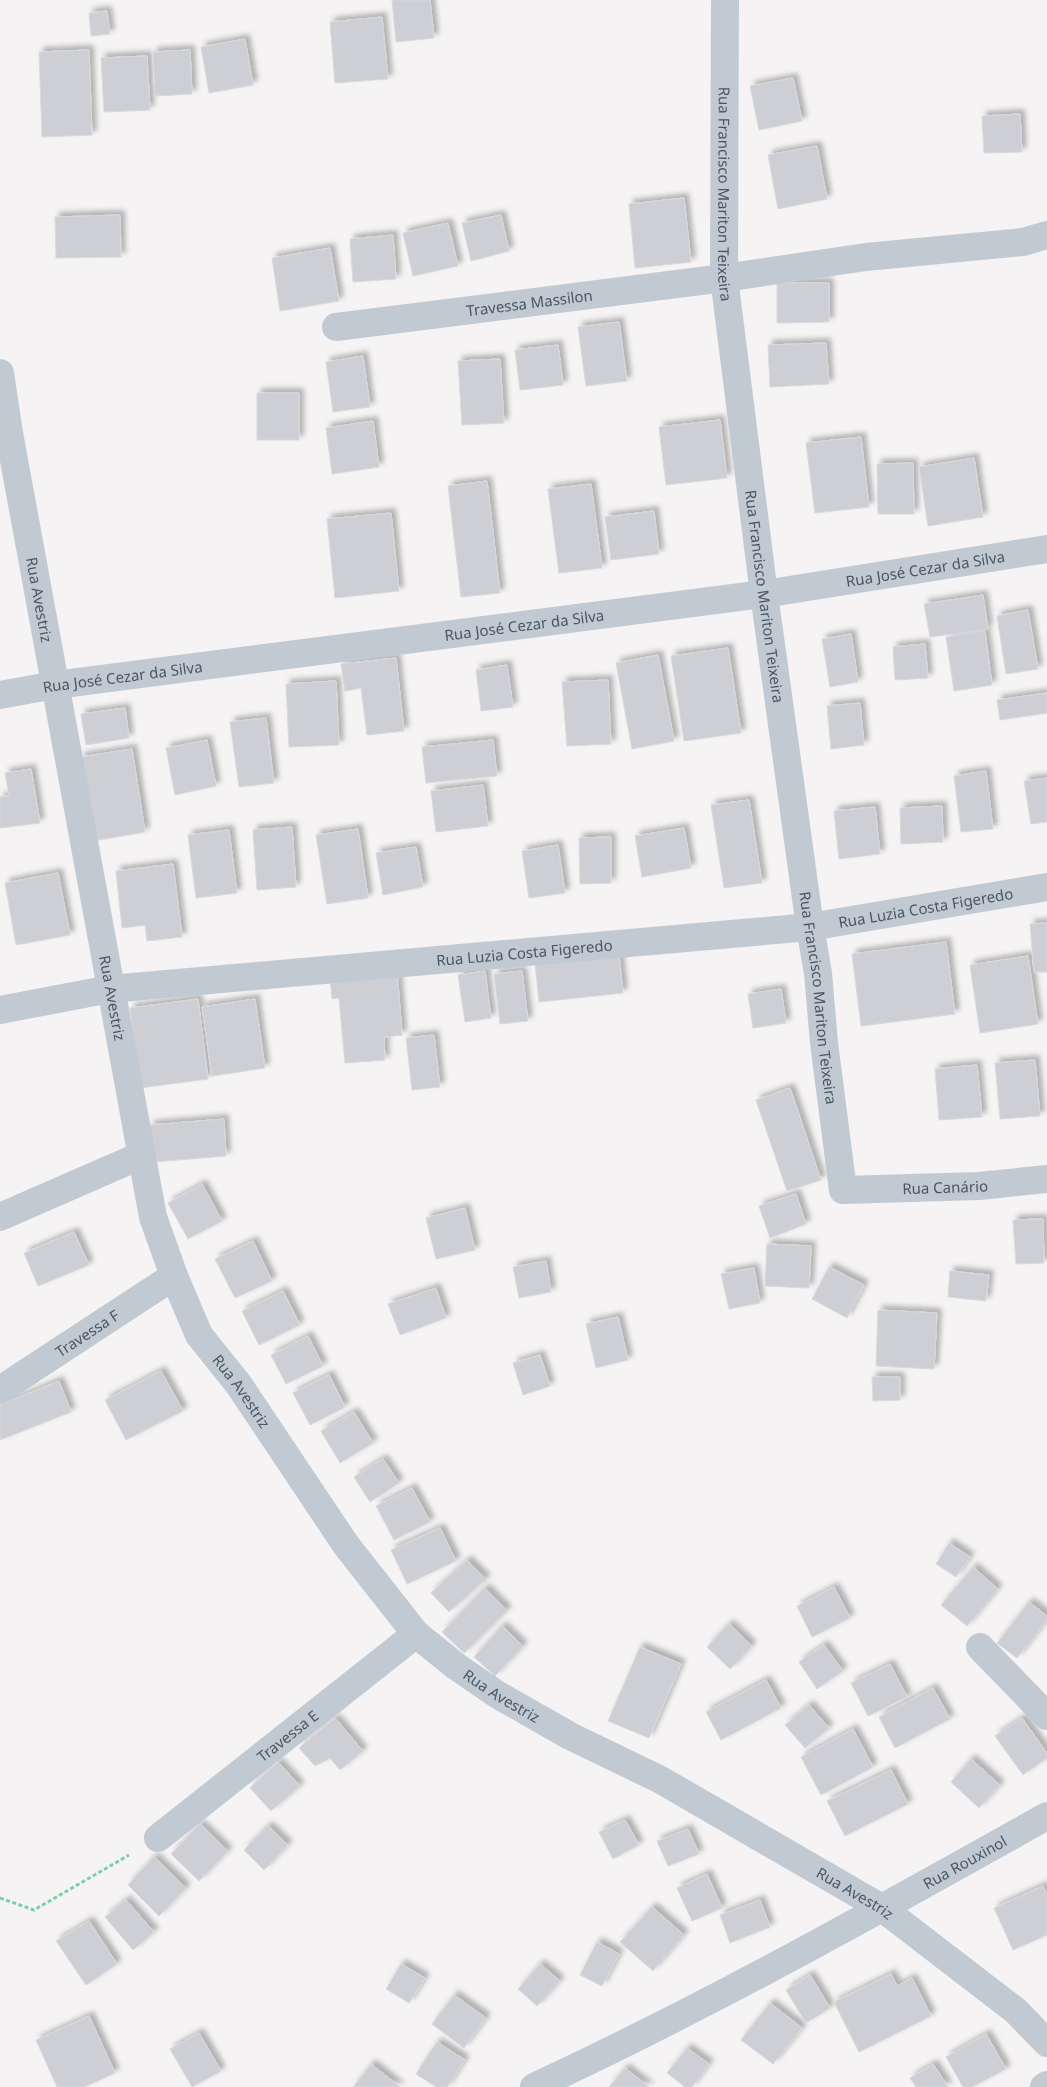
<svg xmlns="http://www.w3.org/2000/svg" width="1047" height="2087" viewBox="0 0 1047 2087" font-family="'Noto Sans',sans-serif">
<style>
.building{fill:#cdcfd5;stroke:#d7d9de;filter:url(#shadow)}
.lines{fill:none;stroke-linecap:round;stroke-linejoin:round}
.path{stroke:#7ad0a6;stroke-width:3;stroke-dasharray:4 2.5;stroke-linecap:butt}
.minor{stroke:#c1cad2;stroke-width:28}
.labels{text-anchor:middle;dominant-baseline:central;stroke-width:4;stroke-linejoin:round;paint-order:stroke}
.street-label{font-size:15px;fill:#4a5661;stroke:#fff}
</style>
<defs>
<filter id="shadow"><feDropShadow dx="4.5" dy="-4.5" stdDeviation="2.5" flood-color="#0004"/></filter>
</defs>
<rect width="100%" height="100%" fill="#f5f3f3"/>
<path class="building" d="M392,0h38l4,38 -38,4z
M107,11l3,23 -19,2 -2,-23z
M382,17l6,62 -53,4 -5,-61z
M245,39l8,46 -44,8 -8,-46z
M89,50l3,85 -50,2 -3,-85z
M190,50l2,44 -37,2 -2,-44z
M147,56l3,54 -46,2 -3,-54z
M793,78l9,43 -43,9 -9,-44z
M1020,114l2,38 -38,1 -2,-37z
M817,146l10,53 -49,10 -10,-54z
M684,198l7,64 -56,6 -6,-64z
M120,215l1,42 -65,1 -1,-41z
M501,215l8,36 -38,10 -9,-38z
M448,223l10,43 -45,10 -10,-43z
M393,235l3,44 -43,3 -3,-43z
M330,248l9,53 -59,10 -8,-53z
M777,283h52v39l-52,1z
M619,322l8,59 -41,5 -8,-59z
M826,343l3,41 -59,3 -2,-42z
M558,345l5,40 -43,5 -5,-40z
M363,356l7,51 -37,5 -7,-50z
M500,359l4,64 -42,2 -4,-64z
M257,393h42v47h-42z
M720,420l7,58 -61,7 -7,-58z
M373,421l6,46 -47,7 -6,-46z
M861,437l8,70 -54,6 -9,-70z
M974,458l9,59 -55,9 -9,-59z
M913,463l1,51h-36l-1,-50z
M487,481l13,112 -39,4 -13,-111z
M591,484l11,84 -43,5 -11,-84z
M654,511l5,43 -48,6 -6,-43z
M391,513l8,78 -64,7 -8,-79z
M983,595l5,34 -58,8 -6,-33z
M1028,610l10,59 -32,5 -9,-58z
M985,631l7,54 -38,6 -8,-54z
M851,634l7,48 -28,5 -8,-48z
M925,644l3,34 -33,2 -2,-33z
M728,648l13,85 -57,8 -13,-85z
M658,655l16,86 -42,8 -16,-86z
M396,658l8,73 -37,4 -6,-47 -16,3 -4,-27z
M507,665l6,42 -32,4 -5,-41z
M608,680l3,64 -44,2 -5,-64z
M336,681l3,64 -50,2 -3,-63z
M1047,693v20l-47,7 -3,-20z
M860,703l4,42 -33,4 -4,-43z
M125,708l4,30 -43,7 -5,-31z
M266,718l8,65 -35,4 -9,-65z
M207,740l9,46 -41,9 -9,-47z
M493,740l4,36 -71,7 -4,-36z
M132,749l13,83 -52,9 -13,-84z
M31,769l9,54 -40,5v-31l9,-1 -4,-23z
M986,771l7,58 -32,3 -7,-56z
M1047,778v44l-16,2 -7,-43z
M483,785l5,41 -52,6 -5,-41z
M749,800l13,83 -38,5 -13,-83z
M942,806l1,36 -42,2 -1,-36z
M875,807l5,47 -41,5 -5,-48z
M292,827l4,60 -39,3 -4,-60z
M684,828l7,40 -49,9 -7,-41z
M358,829l10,69 -41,6 -11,-69z
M229,830l8,63 -41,5 -8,-63z
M611,837v46l-31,1 -1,-46z
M558,845l7,48 -36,5 -7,-47z
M416,847l7,40 -40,8 -7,-42z
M173,864l9,73 -35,4 -2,-16 -23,3 -6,-57z
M58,873l12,62 -54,10 -11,-62z
M1047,923v49h-13l-4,-48z
M946,942l9,72 -94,12 -9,-72z
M619,955l4,38 -84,9 -4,-38z
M1028,956l10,68 -58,9 -10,-68z
M397,971l5,64 -18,2 1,23 -40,3 -6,-65 -7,1 -2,-22z
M485,971l6,47 -26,4 -7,-47z
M522,971l6,50 -28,3 -6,-50z
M781,989l5,34 -33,5 -5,-34z
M198,999l10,80 -68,9 -10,-80z
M255,999l10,69 -53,8 -10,-69z
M434,1035l6,52 -28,3 -6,-52z
M1035,1060l5,56 -40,3 -5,-56z
M977,1065l5,52 -43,3 -4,-51z
M790,1088l31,92 -34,11 -31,-91z
M224,1119l2,37 -73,6 -3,-37z
M202,1184l20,37 -34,18 -20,-36z
M796,1194l10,30 -36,14 -11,-32z
M465,1208l10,42 -39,9 -10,-41z
M1043,1219l1,44 -28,1 -3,-44z
M74,1232l15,33 -51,21 -14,-33z
M253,1241l19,40 -37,17 -20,-39z
M767,1244l44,2 -2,42 -44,-2z
M546,1261l5,31 -32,6 -6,-31z
M829,1267l35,18 -17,33 -35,-19z
M754,1268l6,35 -31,6 -8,-35z
M950,1271l39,4 -3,26 -38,-4z
M436,1288l10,30 -46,17 -12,-31z
M283,1291l17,34 -41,20 -17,-34z
M878,1310l59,3 -3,56 -58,-3z
M618,1317l10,43 -32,8 -10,-44z
M308,1336l15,30 -37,18 -15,-29z
M540,1355l10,31 -27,9 -10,-32z
M161,1371l22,40 -57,29 -21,-40z
M329,1375l16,32 -35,18 -17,-32z
M872,1377h28v23l-27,1z
M59,1381l12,31 -71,28v-35z
M354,1412l19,31 -33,20 -19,-32z
M383,1459l16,24 -29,19 -16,-25z
M412,1488l18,34 -36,18 -18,-34z
M440,1528l16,33 -49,23 -16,-34z
M949,1543l21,14 -14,20 -20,-13z
M467,1560l19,19 -37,33 -18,-19z
M973,1567l25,22 -31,37 -26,-21z
M834,1587l16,31 -38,19 -15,-31z
M485,1588l22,22 -43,43 -22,-21z
M1029,1602l18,14v4l-30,38 -20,-15z
M729,1624l23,22 -22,23 -23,-22z
M502,1626l21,20 -28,30 -21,-19z
M824,1645l19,26 -26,18 -18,-27z
M640,1647l41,17 -32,74 -41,-17z
M890,1664l17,33 -39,19 -17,-33z
M766,1680l15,28 -60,32 -15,-28z
M933,1688l17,31 -55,29 -16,-31z
M809,1705l20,23 -24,20 -20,-23z
M335,1718l28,33 -23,19 -10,-12 -15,8 -16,-18z
M1022,1718l25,35v5l-24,17 -28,-39z
M853,1729l20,38 -52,28 -20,-38z
M971,1759l29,26 -21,23 -28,-26z
M278,1762l22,24 -29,25 -21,-23z
M891,1770l17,34 -63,32 -18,-35z
M625,1820l14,25 -26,14 -14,-27z
M200,1824l28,27 -29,30 -28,-27z
M268,1826l20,19 -24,25 -20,-20z
M688,1829l11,25 -31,12 -11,-25z
M154,1857l32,31 -27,28 -31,-31z
M707,1874l15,34 -30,13 -15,-33z
M1043,1886l4,9v40l-34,15 -19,-42z
M126,1900l28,32 -21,18 -28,-33z
M760,1900l10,27 -40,16 -10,-28z
M652,1907l32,28 -31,36 -33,-29z
M89,1921l28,43 -31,21 -30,-44z
M597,1942l22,12 -17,32 -22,-11z
M401,1964l24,14 -16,25 -23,-14z
M540,1964l20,17 -23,25 -19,-17z
M891,1974l6,12 15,-8 19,38 -72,36 -25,-50z
M810,1975l20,33 -24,15 -20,-33z
M454,1995l32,23 -22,30 -32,-24z
M770,2003l32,25 -29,36 -32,-24z
M89,2016l26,57 -31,14h-27l-21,-47z
M199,2033l22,38 -29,16 -22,-38z
M986,2034l20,35 -34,18h-9l-17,-30z
M437,2042l28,18 -18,27h-11l-20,-13z
M687,2048l22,16 -17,23h-7l-18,-14z
M371,2064l29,23h-47z
M933,2064l15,23h-32l-6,-9z
M625,2068l24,19h-40z"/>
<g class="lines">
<path class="path" d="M0,1898l34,12 95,-55"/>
<g class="minor">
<path id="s1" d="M725,0l-1,278 40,316 46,333 8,46 6,70 19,147 136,-4 68,-7"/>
<path id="s2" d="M336,327l388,-49 142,-21 157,-15 24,-7"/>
<path id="s3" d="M0,373l9,60 144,784 21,59 25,59 40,50 107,160 70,89 41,33 41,28 72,41 89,43 223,129 134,103 31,32"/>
<path id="s4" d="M0,695l55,-10 709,-91 283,-45"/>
<path id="s5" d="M0,1010l110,-21 700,-62 237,-40"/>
<path d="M0,1217l142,-62"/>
<path id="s6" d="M0,1390l174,-114"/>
<path d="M980,1647l67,69"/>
<path id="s7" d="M158,1838l258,-204"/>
<path id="s8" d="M534,2087c176,-82 345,-177 513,-271"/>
<path d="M1044,2087l3,-2"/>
</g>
</g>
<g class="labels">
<g class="street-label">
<text stroke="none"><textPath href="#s1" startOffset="194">Rua Francisco Mariton Teixeira</textPath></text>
<text stroke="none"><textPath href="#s2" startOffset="195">Travessa Massilon</textPath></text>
<text stroke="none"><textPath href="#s4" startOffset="934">Rua José Cezar da Silva</textPath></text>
<text stroke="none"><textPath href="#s1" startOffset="599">Rua Francisco Mariton Teixeira</textPath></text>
<text stroke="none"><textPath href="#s3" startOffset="230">Rua Avestriz</textPath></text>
<text stroke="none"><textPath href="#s4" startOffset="529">Rua José Cezar da Silva</textPath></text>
<text stroke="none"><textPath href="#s4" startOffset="124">Rua José Cezar da Silva</textPath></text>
<text stroke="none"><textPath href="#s5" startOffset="932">Rua Luzia Costa Figeredo</textPath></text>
<text stroke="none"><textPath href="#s5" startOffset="528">Rua Luzia Costa Figeredo</textPath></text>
<text stroke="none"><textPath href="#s3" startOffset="635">Rua Avestriz</textPath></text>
<text stroke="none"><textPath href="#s1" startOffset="1004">Rua Francisco Mariton Teixeira</textPath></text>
<text stroke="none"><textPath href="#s1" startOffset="1300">Rua Canário</textPath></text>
<text stroke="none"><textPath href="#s6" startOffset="104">Travessa F</textPath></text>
<text stroke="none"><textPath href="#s3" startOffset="1055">Rua Avestriz</textPath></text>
<text stroke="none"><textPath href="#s3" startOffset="1460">Rua Avestriz</textPath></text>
<text stroke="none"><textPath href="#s7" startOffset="165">Travessa E</textPath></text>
<text stroke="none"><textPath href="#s8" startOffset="486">Rua Rouxinol</textPath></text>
<text stroke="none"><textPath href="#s3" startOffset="1865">Rua Avestriz</textPath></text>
</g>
</g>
</svg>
